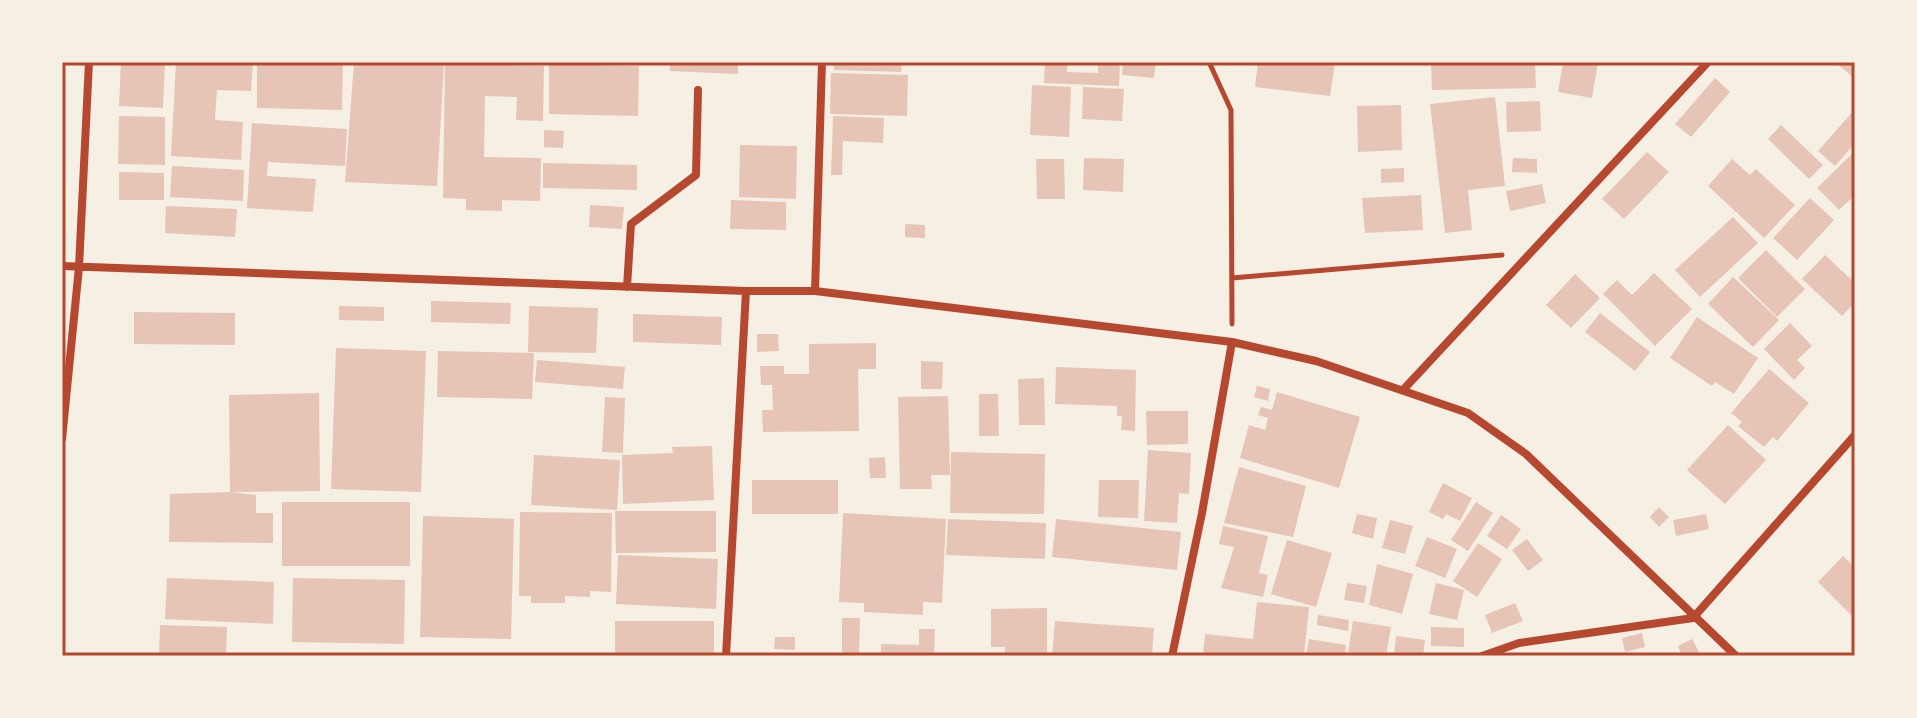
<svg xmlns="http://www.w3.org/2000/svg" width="1917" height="718" viewBox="0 0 1917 718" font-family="Helvetica,sans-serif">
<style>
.building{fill:#e6c5b7}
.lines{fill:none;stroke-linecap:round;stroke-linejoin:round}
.path{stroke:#b5482f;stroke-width:5}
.minor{stroke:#b5482f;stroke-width:8}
.neatline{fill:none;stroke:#b5482f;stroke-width:3}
</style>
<rect width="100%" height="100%" fill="#f6efe4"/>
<path class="building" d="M121,62h44l-2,46 -44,-2z
M176,62h77l-2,29 -34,-1 -2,30 28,2 -2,38 -70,-4z
M257,62h86l-1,48 -85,-2z
M354,62l90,2 -7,122 -92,-4z
M670,62h68v12l-68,-3z
M834,62h68l-1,10 -67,-2z
M1045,62h22v10l31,1v-11h22l-1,24 -75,-3z
M1123,62h33l-2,16 -32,-3z
M1258,62l77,1 -5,33 -75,-9z
M1431,62h104l1,26 -104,2z
M1563,62h35l-6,36 -34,-6z
M1835,62h20v17z
M445,63l99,3 -1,55 -27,-1 1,-23 -32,-1 -1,61 57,1 -1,43 -38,-1v11l-36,-1v-11l-23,-1z
M549,64l90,2 -1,50 -89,-2z
M831,73l77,2 -1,41 -77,-2z
M1715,78l15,14 -39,45 -16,-13z
M1032,85l39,2 -2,50 -39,-2z
M1083,87l41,2 -2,32 -40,-2z
M1495,97l10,89 -37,4 4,40 -27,3 -15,-129z
M1540,101l1,30 -34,1 -1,-30z
M1401,105l1,45 -44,2 -1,-46z
M1855,109v34l-20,23 -17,-15z
M119,116l46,1v48l-47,-1z
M833,116l51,2 -1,25 -40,-2 -1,34h-11z
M252,123l95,6 -2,37 -77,-4 -1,14 49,3 -3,33 -66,-4z
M1781,125l42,40 -14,14 -41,-40z
M544,130l20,1 -1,17 -19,-1z
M740,145l57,1 -1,53 -57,-2z
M1855,151v44l-16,15 -22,-22z
M1647,152l22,20 -45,47 -22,-20z
M1084,158l40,1 -1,33 -40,-2z
M1513,158l24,1v14l-25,-1z
M1036,159h28l1,40h-28z
M1732,159l18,16 6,-6 39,36 -31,33 -56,-52z
M543,163l94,2v25l-94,-2z
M172,166l72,4 -1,31 -73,-4z
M1404,168v14l-23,1v-14z
M119,172l45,1v27h-45z
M1542,184l4,19 -36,8 -4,-20z
M1421,195l2,35 -58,3 -3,-35z
M1810,198l24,22 -37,40 -24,-22z
M731,200l55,2v28l-56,-1z
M590,205l34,2 -2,22 -33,-2z
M166,206l71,3 -2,28 -70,-4z
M1733,217l25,26 -58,54 -25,-27z
M905,224l20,1v13l-20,-1z
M1766,250l39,39 -28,28 -39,-39z
M1825,255l30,28v19l-13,14 -40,-37z
M1654,273l38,36 -37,37 -52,-52 14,-14 15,15z
M1575,274l25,24 -29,30 -25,-23z
M1733,277l46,43 -26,27 -45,-43z
M431,301l80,2 -1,21 -79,-2z
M339,306l45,1v14l-45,-1z
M529,306l69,2 -2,45 -68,-1z
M134,312l101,1v32l-101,-1z
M1600,313l50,39 -15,19 -50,-39z
M633,314l89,3 -1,28 -88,-3z
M1697,317l61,41 -24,36 -19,-12 -3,4 -42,-28z
M1790,323l22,23 -15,14 8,8 -11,12 -30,-31z
M757,334h21l1,17 -22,1z
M876,343v26h-18l1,62 -96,1 -1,-22h11l-1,-25h-11l-1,-19h24v8h25v-30z
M336,348l90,3 -5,141 -90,-3z
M438,351l96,2 -2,46 -95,-2z
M537,360l88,7 -2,22 -88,-7z
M921,361l22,1 -1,27h-21z
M1056,367l80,3 -1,61 -14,-1 1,-14h-5v-10l-62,-2z
M1769,369l40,34 -32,38 -4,-4 -9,10 -26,-21 4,-4 -11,-9z
M1044,378l1,47h-26l-1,-46z
M1257,386l13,3 -2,12 -14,-4z
M1277,392l83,25 -21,71 -99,-30 9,-33 16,5 3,-12 -10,-3 3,-8 11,3z
M319,393l1,98 -90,1 -1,-97z
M979,394h19l1,42h-20z
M948,396l2,79h-19l1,14h-32l-2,-92z
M605,397l20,1 -2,55 -21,-1z
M1146,411h42v33l-41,1z
M1728,425l38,35 -41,44 -38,-34z
M712,446l2,54 -91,4 -1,-49 51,-2 -1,-6z
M1148,450l43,3 -2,41 -10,-1 -2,30 -33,-2z
M951,452l94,2 -1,60 -94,-1z
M534,455l86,5 -3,50 -86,-5z
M885,457l1,21h-16l-1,-20z
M1239,467l67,19 -13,51 -69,-14z
M752,480h86v34h-86z
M1099,480h40l-1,38 -40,-1z
M1443,483l29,15 -12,23 -14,-7 -3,5 -14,-7z
M230,492l26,3v18h17v30l-104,-1 1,-48z
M282,502h128v64h-128z
M1476,502l17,11 -25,38 -17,-11z
M1659,507l10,10 -10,10 -9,-10z
M615,511h101v41l-100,1z
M520,512l92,1 -1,79 -21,-1v6l-25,-1v7h-34v-7h-12z
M843,513l103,6 -4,84 -19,-1v13l-59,-3v-9l-25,-1z
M1357,514l20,4 -4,21 -21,-6z
M1706,514l3,15 -33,7 -3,-16z
M1501,515l20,14 -14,20 -20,-13z
M423,516l91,3 -3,120 -91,-2z
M948,519l98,4 -1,36 -99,-4z
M1056,519l125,13 -4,38 -125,-13z
M1390,520l23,6 -8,28 -23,-6z
M1223,526l45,10 -9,37 9,2 -5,22 -42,-9 13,-41 -15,-3z
M1427,537l30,12 -12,29 -30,-12z
M1527,539l16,21 -15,11 -16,-21z
M1287,540l45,13 -16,54 -45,-13z
M1478,543l24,16 -25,38 -24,-16z
M618,555l100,4 -2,50 -100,-5z
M1843,556l12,12v51l-37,-37z
M1377,564l36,10 -11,40 -33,-9z
M167,578l107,4 -1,42 -108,-5z
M293,578l112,2 -1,64 -112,-2z
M1347,583l20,3 -3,17 -20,-3z
M1436,583l28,7 -7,30 -28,-6z
M1257,602l52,5 -5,49h-101l2,-22 48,5z
M1515,603l8,18 -31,12 -7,-18z
M1047,608v48h-42v-9h-14v-38z
M1318,615l31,5 -1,11 -31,-6z
M842,618h18l-1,38h-17z
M615,621h99v35h-99z
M1055,621l99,7 -2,28h-100z
M1353,621l38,6 -5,29 -38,-4z
M160,625l67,2 -1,29h-67z
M1431,627l33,1v19l-33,-1z
M919,629h16l-1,27h-53v-12l38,1z
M1642,633l3,14 -20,5 -3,-14z
M1396,636l29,4 -2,16h-29z
M775,637h20v13l-21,-1z
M1309,639l37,6 -1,11h-39z
M1692,639l7,13 -17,4 -4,-10z"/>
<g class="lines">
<path class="path" d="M1209,62l22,48 1,214
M1232,278l270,-23"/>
<path class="minor" d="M62,266l684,25h69l417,51 84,19 152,52 58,41 210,202
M627,287l4,-63 65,-49 2,-85
M815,291l7,-229
M1403,390l305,-328
M62,439l17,-172 10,-205
M726,656l20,-365
M1172,656l30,-143 30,-171
M1482,656l37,-13 174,-25 162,-183"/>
</g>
<rect width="1917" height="718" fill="none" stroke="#f6efe4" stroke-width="128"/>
<rect x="64" y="64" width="1789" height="590" class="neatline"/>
</svg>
